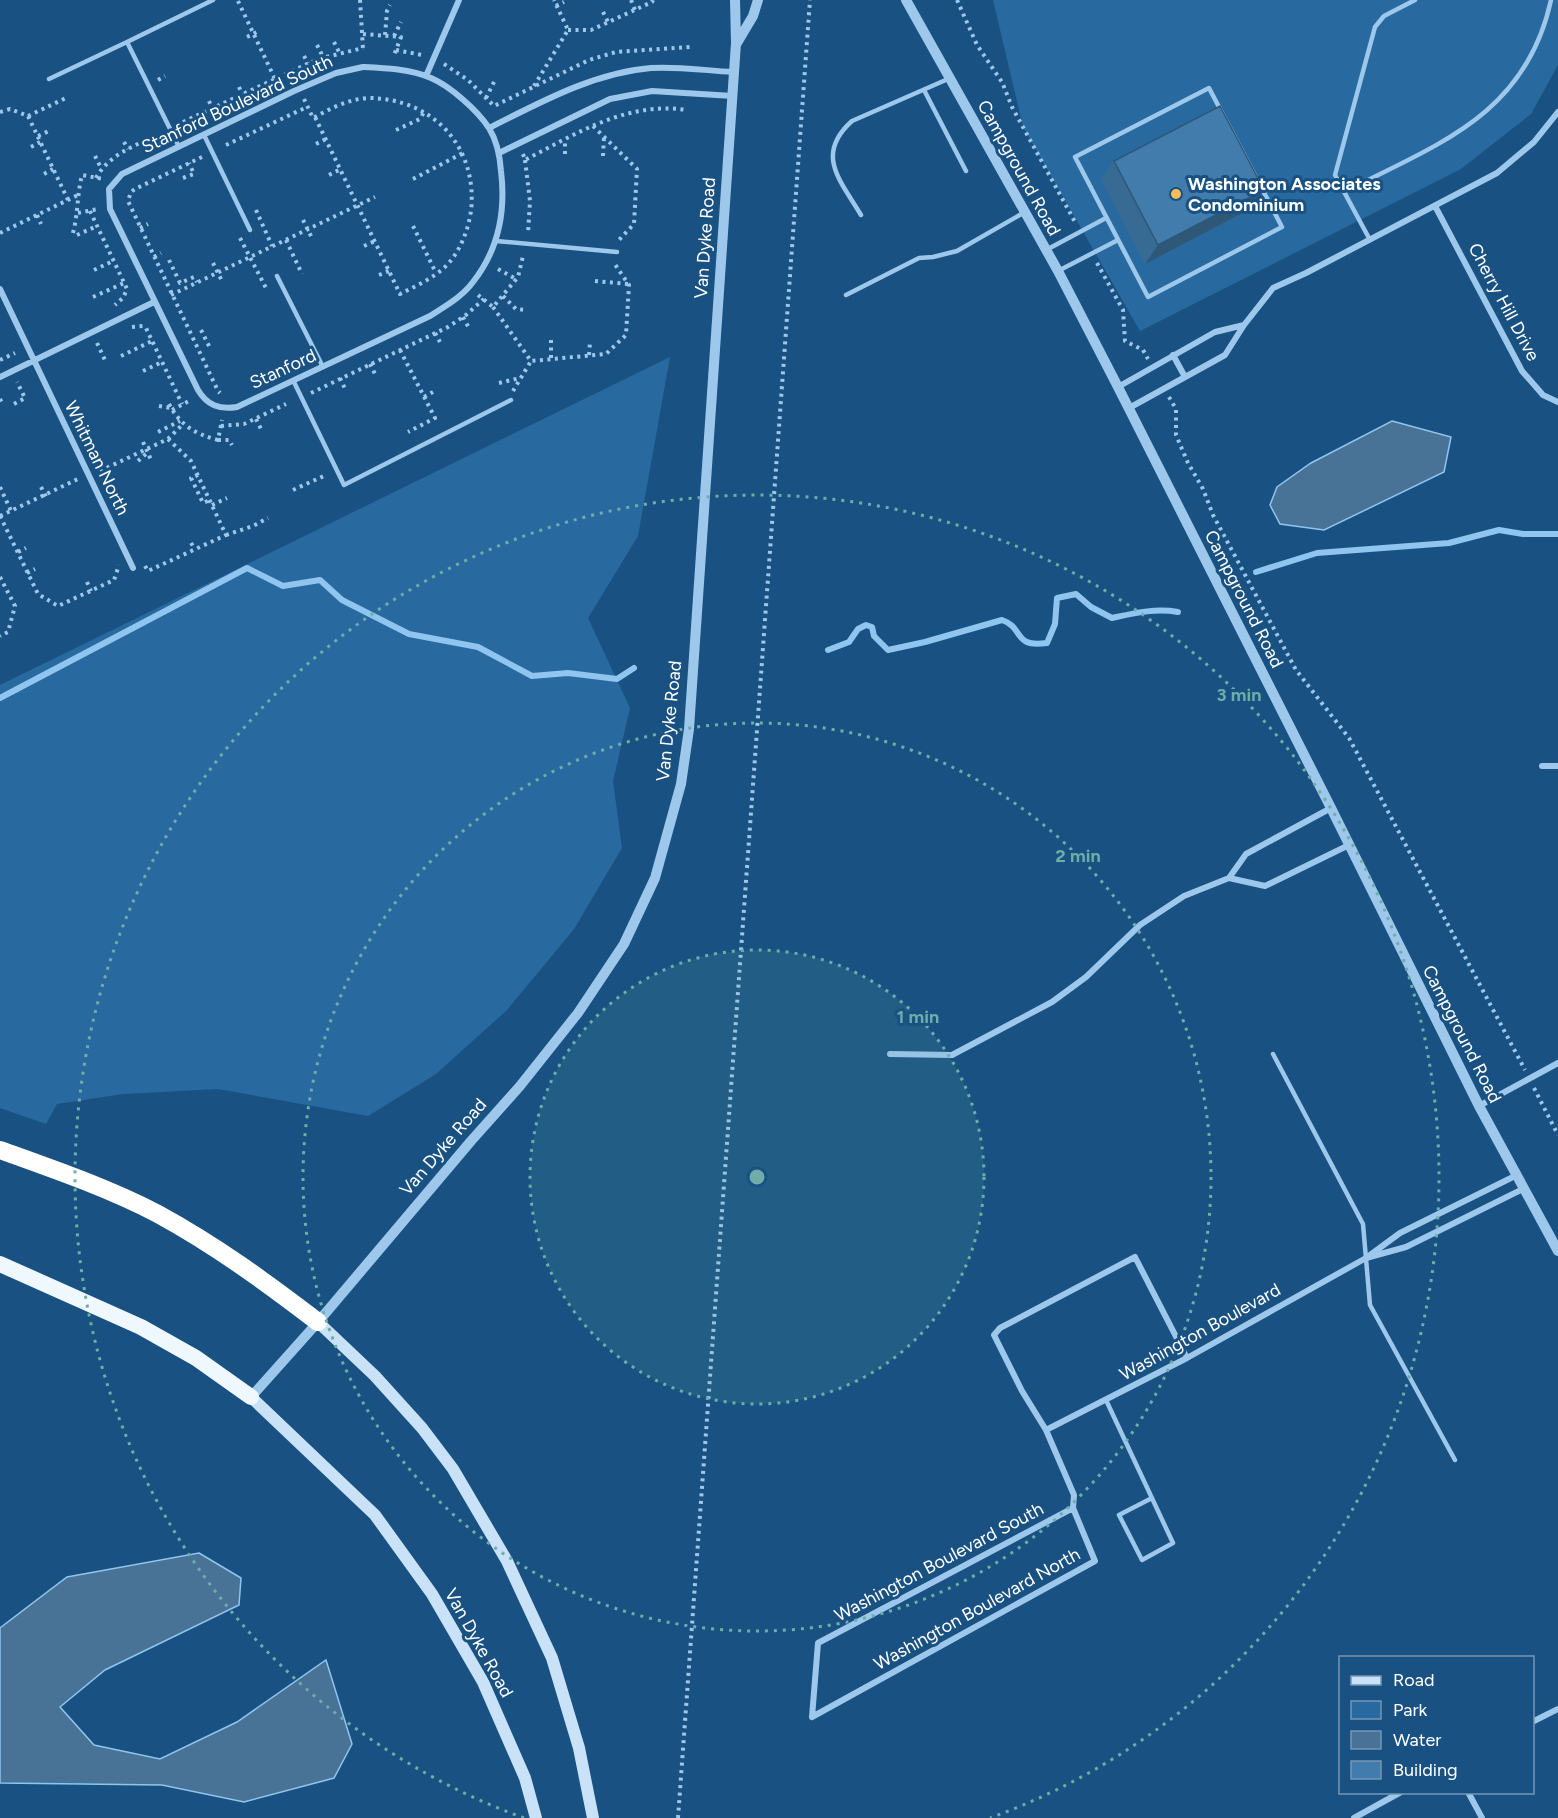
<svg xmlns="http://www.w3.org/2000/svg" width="1558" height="1818" viewBox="0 0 1558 1818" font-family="Figtree,sans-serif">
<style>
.green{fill:#286a9f}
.water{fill:#487296;stroke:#8fc5ee;stroke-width:1.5}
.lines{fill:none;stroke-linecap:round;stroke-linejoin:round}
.stream{stroke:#8fc5ee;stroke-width:6}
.path{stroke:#9dc8eb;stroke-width:4;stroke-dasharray:3 4.5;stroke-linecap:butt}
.service{stroke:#9dc8eb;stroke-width:4.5}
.minor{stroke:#9dc8eb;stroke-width:6}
.tertiary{stroke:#9dc8eb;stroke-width:10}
.secondary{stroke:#c9e2f8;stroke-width:12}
.trunk{stroke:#f0f8ff;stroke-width:16}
.motorway{stroke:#fff;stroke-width:18}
.wall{fill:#386b94}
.shaded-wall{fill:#2e5778}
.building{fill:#417cac;stroke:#2e5778;stroke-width:1.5}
.ring{fill:none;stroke:#6fada8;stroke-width:3;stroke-dasharray:3 6}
.poi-dot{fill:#ffbd58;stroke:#195282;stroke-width:2}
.labels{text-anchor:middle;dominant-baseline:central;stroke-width:6;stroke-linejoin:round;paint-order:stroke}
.street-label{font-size:18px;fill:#fff;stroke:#195282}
.poi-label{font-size:18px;font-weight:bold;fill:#fff;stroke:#195282;text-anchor:start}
.centre{fill:#6fada8;stroke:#195282;stroke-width:3}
.ring-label{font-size:18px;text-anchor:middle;font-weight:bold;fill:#6fada8;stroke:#195282;stroke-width:6;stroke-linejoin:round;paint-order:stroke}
</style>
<rect width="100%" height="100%" fill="#195282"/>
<path class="green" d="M993,0h565v65l-27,49 -70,55 -321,162 -117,-204z
M670,357l-32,179 -50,82 42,90 -17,73 9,67 -48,81 -67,81 -71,64 -68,42 -150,-27 -95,5 -66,10 -11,20 -46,-16v-423z"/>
<path class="water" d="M1392,421l59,16 -7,35 -120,58 -44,-6 -10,-19 7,-18 34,-24z
M199,1553l42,25 -2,27 -134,65 -45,37 34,38 66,14 77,-37 89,-62 26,84 -18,34 -90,24 -82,-17 -162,-2v-155l67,-51z"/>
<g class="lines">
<path class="stream" d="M1256,572l61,-19 132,-10 50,-13 24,4h35
M828,650l21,-8 9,-13 8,-4 6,2 2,9 14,14 37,-8 77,-22c23,8 10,28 45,23l8,-19 2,-26 19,-4 15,13 21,11c23,-5 43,-10 66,-6
M0,698l247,-130 36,18 37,-6 22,20 67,34 69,13 54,29 36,-3 49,6 17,-11"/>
<path class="path" d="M360,0l3,49
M631,0l4,10
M957,0l20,45 25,37 10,25 63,115
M238,1l37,78
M556,6l8,-4
M603,12l5,10
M568,30h23l61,-28 1,-2
M363,34l38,3 -7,18
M385,35l2,-24 3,-6
M394,36l7,-14
M247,37l12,-6
M334,42l5,10
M317,45l6,12
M396,50l26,5
M304,56l4,7
M444,64l24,16 26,26 95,-46 27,-8 74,-5
M158,80l7,-4
M534,86l34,-56 -14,-30
M239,87l3,7
M486,98l9,-18
M304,99l9,19c17,-9 35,-19 55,-20 65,0 110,49 103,113 -3,20 -11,40 -24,54 -13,13 -31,21 -47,29l-85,-177
M209,101l3,7
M0,112l10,-3 18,7 40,84
M28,116l38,-18
M183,122l135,-63 45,-11
M593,126l44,43 -3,55 -16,17
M396,130l24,-11 4,-7
M38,136l13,-6
M124,142l4,7
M316,144l10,-5
M226,145l81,-38
M31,147l9,-5
M523,154l2,6c52,-27 103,-59 162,-50
M565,154v-14
M95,156l6,12
M603,156l1,-19
M202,157l-67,32 -4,3 -3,9 90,190 2,2
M525,160l5,41 -2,33
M44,174l9,-5
M329,175l12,-6
M96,178c13,-23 36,-31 59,-42
M183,178l11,-4 -5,-11
M413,179l50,-26
M256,210l16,36
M90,211l37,78 -4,9 -8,7
M78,213l20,-4
M37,215l4,9
M303,220l9,18
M413,226l23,47
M140,228l8,-4
M0,233l78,-38
M73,233c5,-19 4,-38 9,-58l21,4
M77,235l20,-9
M240,238l27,52
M286,240l16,34
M364,246l11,-5
M154,257l7,-4
M169,260l11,23 14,-6 3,5
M213,263l9,18
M1097,263l26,47 2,31 18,9 5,9
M498,269l18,10
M94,270l19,-9
M379,275l10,-4
M595,281l33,3
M171,295l204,-98
M478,295l15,12 25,-30 5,-21
M503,296l13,13 11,1
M93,297l31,-14
M493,307l38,54 75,-7 20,-19 3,-50 -15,-22
M463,317l6,11
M132,327l11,-1 3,2 36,76
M201,330l10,20
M435,333l5,9
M97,343l8,17
M400,350l35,68 -27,14
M589,355l1,-13
M121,356l31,-15
M551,358v-18
M0,360l15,-7
M370,364l6,12
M143,371l19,-9
M340,378l6,13
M499,383l21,-5
M513,391l18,-30
M311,393l137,-66 18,-12 18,-16
M424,397l9,-5
M1169,397l7,12v26l12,28 15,26 10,26 83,155 53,68 176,332
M0,399l3,6
M14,404l11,-6 -8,-16
M169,404c11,21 26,30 49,36l4,-20
M159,406l12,2
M172,410l17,-9
M256,419l6,12
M221,426l23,-2 42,-20
M158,432l22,-11
M218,440h11l3,5
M143,442l9,20
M138,461l10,-9
M100,471l68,-32 15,-15
M198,475l-7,3 12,25 7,-3
M0,487l11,24
M41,487l7,13
M293,490l33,-15
M212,505l15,-7
M0,516l38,78 20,12 56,-26 5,-15
M0,516l80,-38
M226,535l27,-9 15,-8
M191,543l4,6
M18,552l8,-4
M145,566l3,5 78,-36 -35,-74 -23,-22
M27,573l8,-4
M0,577l15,29 -7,26 -8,4
M87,582l4,9
M1534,1088l24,47
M678,1818l132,-1818"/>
<path class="service" d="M49,79l78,-37
M1209,88l73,139 -134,70 -73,-140z
M924,90l42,81
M204,135l46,95
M179,147l-52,-105 86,-42
M1344,192c94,-48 182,-77 207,-192
M861,215c-20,-34 -47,-60 -9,-94l96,-42
M1370,240l-35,-65 40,-148 9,-11 31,-16
M496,241l121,11
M1048,249l58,-31
M1058,271l60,-31
M277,276l46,91
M846,295l73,-37 14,-1 24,-6 68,-39
M293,380l51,105 167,-85
M1273,1054l90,170 7,81 85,155
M1106,1400l67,143 -31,17 -23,-45 33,-17"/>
<path class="minor" d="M363,67c22,1 47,2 68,11 19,8 46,32 58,50 8,13 11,29 12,43 5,41 -2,78 -28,111 -11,15 -28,24 -43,34l-193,91c-18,3 -30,-2 -39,-17l-88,-181 -1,-20 13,-15 172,-83 42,-18z
M426,76l33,-76
M489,128c52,-26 104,-55 162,-60 27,-2 56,3 83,4
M499,153l111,-54 42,-8 81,5
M1435,206l87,165 21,24 15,7
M0,289l133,279
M1244,325l29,-37 33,-15 191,-100 37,-31 24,-30
M1173,355l12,22
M0,377l154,-75
M1118,387l97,-55 29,-7 -19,30 -96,53
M1542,766h16
M1229,878l36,8 84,-41
M890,1054l62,1 100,-53 34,-25 54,-52 44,-29 45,-18 17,-24 85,-46
M1479,1106l79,-43
M1517,1175l-117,58 -34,25 40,-11 119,-59
M1046,1430l141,-72 179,-100
M812,1717l283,-156 -22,-53 1,-13 -28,-65 -24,-39 -28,-56 6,-7 135,-71 52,101
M812,1717l6,-74 255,-135
M1532,1722l26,-13
M1468,1792l14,26
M1354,1818l47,-26"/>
<path class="tertiary" d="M906,0l152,271 60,116 213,421 148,298 79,145
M737,43l16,-27 5,-16
M251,1397l67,-75 153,-181 49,-55 58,-73 46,-69 31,-66 26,-94 8,-55 47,-686 -1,-43"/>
<path class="secondary" d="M318,1322l57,54 47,52 31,41 54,92 45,97 27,90 14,70
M251,1397l124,118 57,79 51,88 42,96 11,40"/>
<path class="trunk" d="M0,1264l141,63 55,31 55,39"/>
<path class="motorway" d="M0,1150c53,19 108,38 158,64 57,31 109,69 160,108"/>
</g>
<path class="wall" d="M1114,161l150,29 -14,19 -105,55 -44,-84z"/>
<path class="shaded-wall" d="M1264,190l-14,19 -105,55 13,-19z"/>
<path class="building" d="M1220,106l44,84 -106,55 -44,-84z"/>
<circle cx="757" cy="1177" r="227" fill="#6fada8" fill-opacity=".12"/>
<g class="ring">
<circle cx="757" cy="1177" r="227"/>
<circle cx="757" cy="1177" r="454"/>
<path d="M524 1818A682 682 0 1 1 990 1818"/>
</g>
<circle class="poi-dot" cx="1176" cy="194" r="6"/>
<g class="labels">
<g class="street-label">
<text transform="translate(237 104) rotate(-25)">Stanford Boulevard South</text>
<text transform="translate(1019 168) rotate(61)">Campground Road</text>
<text transform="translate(705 238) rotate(-86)">Van Dyke Road</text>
<text transform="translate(1504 302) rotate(62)">Cherry Hill Drive</text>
<text transform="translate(283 369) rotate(-25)">Stanford</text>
<text transform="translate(97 458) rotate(64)">Whitman North</text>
<text transform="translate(1244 599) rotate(63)">Campground Road</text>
<text transform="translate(669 721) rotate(-84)">Van Dyke Road</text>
<text transform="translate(1462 1034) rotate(63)">Campground Road</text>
<text transform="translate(443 1147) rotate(-49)">Van Dyke Road</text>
<text transform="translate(1200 1332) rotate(-29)">Washington Boulevard</text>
<text transform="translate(939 1562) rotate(-28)">Washington Boulevard South</text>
<text transform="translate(977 1609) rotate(-29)">Washington Boulevard North</text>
<text transform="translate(479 1643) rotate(61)">Van Dyke Road</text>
</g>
<g class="poi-label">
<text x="1188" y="184">Washington Associates<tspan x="1188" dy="21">Condominium</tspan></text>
</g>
</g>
<circle cx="757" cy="1177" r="9" class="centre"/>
<g class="ring-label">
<text x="1239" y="701">3 min</text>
<text x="1078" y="862">2 min</text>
<text x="918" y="1023">1 min</text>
</g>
<rect x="1339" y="1656" width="195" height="138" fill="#195282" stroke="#7597b4" stroke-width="1.5"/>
<rect x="1351" y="1676" width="30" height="9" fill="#c9e2f8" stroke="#7597b4" stroke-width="1.5"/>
<text x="1393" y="1686" font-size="18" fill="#ffffff">Road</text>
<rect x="1351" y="1701" width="30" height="18" fill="#286a9f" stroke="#7597b4" stroke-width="1.5"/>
<text x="1393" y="1716" font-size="18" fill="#ffffff">Park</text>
<rect x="1351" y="1731" width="30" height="18" fill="#487296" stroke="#7597b4" stroke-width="1.5"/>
<text x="1393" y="1746" font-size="18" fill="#ffffff">Water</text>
<rect x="1351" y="1761" width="30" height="18" fill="#417cac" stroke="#7597b4" stroke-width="1.5"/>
<text x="1393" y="1776" font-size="18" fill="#ffffff">Building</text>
</svg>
